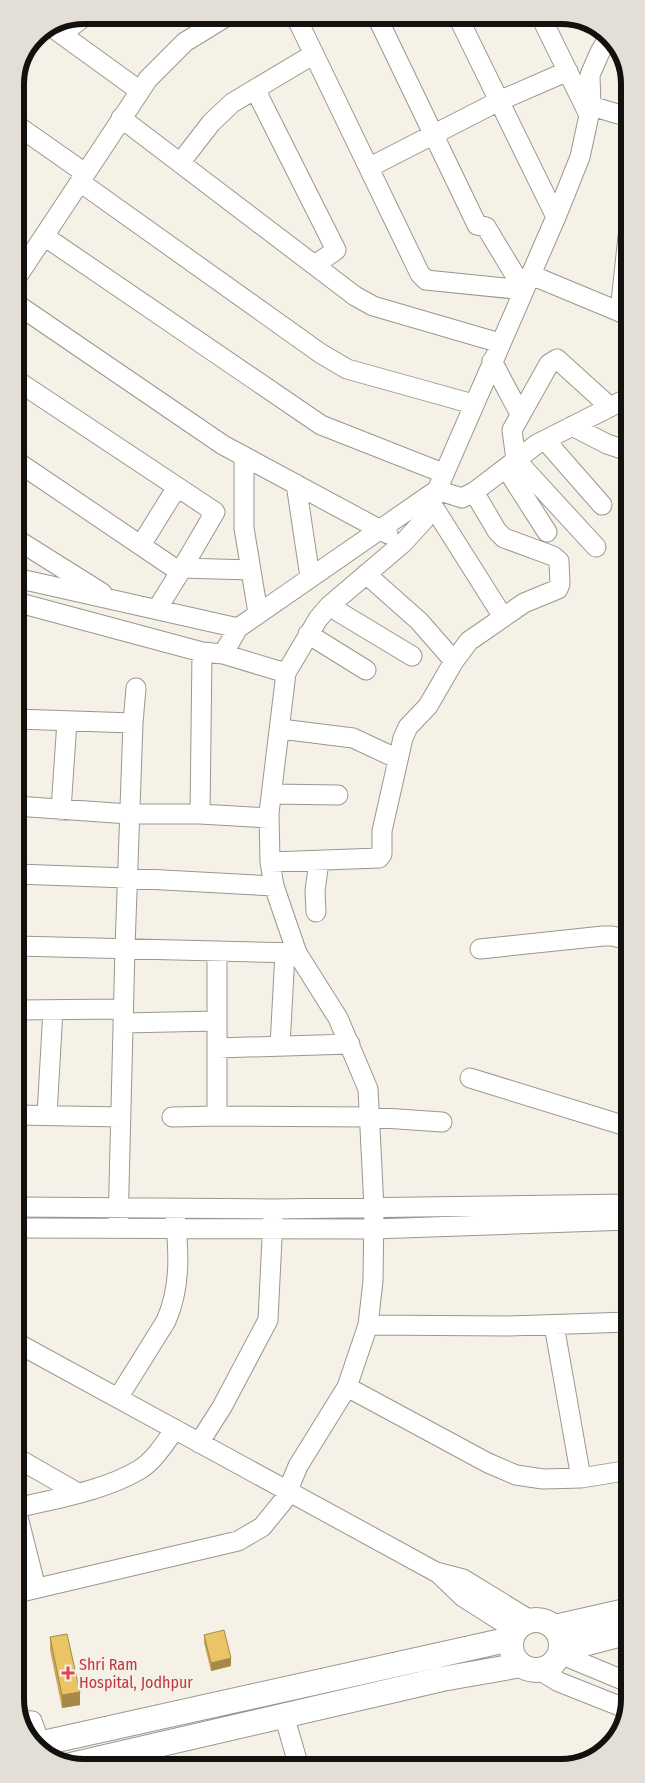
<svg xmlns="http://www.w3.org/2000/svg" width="645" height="1783" viewBox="0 0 645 1783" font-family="'Fira Sans Condensed',sans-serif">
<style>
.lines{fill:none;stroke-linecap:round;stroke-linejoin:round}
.minor-casing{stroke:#9a978e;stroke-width:21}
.major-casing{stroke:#9a978e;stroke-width:26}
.minor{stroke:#fff;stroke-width:19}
.major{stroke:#fff;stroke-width:24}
.wall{fill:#c9a957}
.shaded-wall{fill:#a48947}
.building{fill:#eac465;stroke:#a48947}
.health-dot{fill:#e0444e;stroke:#f5f1e7;stroke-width:2}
.labels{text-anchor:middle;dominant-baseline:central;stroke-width:5;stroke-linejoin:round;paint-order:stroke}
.health-label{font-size:16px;fill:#be3a42;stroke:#f5f1e7;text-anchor:start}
.rim{fill:none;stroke:#12110d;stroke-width:6}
</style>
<rect width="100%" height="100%" fill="#f5f1e7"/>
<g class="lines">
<defs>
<path id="minor" d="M295,15l125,259 6,6 98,10
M376,15l101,210 9,2 38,63
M457,15l99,202
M540,15l48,98
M53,28l87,63
M62,34l24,-19
M255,89l81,161 -21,15
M591,106l37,11
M121,118l234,178 18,10 127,37
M15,124l70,49
M180,163l31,-40 21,-20 82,-49
M370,167l129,-66 69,-30
M80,182l240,171 27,16 126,35
M44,236l277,189 122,48
M628,236l-8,76 8,4
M531,275l89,37
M15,280l133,-201 37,-37 44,-27
M15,303l208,142 165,89
M492,361l28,53
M16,380l199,132 -35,60 -164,-111
M572,426l35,18 21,7
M545,440l57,65
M244,456v72l14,85
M506,468l41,64
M296,484l14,93
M431,503l72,114
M16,539l86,54
M141,545l36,-58
M596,547l-80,-87 -4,-30 37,-66 8,-5 53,48
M182,568l69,2
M366,574l53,47 35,40
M16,578l222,50
M16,602l186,50 21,2 63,19
M329,606l83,50
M157,609l23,-37
M308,634l58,36
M202,652l-2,162 69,4
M223,654l15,-26 199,-138 25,8 12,-6 63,-48 91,-46
M16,719l117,4 -8,225 -7,279
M133,723l3,-35
M281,729l72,9 45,21
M272,794l66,1
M16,806l113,8h71
M61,810l6,-89
M270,862l109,-4 3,-4v-23l21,-93 5,-11 20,-21 26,-45 15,-20 55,-38 34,-14 2,-5 -1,-23 -6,-5 -49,-18 -7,-7 -23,-39
M16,874l111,4 147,8
M316,912l-1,-21 4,-30
M16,946l281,7
M480,949l123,-13h9l17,4
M217,951v165l152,1 73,5
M16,1010l107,-1
M123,1023l94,-2
M280,1046l5,-93
M217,1048l133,-4
M470,1078l159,49
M17,1115l103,2
M47,1115l6,-105
M172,1117l45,-1
M17,1207l255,2 357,-5
M17,1228l357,1 255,-9
M368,1325l141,1 120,-4
M554,1325l27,153
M17,1343l419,229 27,7 67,41
M347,1387l141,76 28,12 27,4 38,-1 49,-8
M118,1398l48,-77c15,-34 13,-69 9,-106
M199,1443l23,-36 46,-87 5,-102
M17,1458l61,35
M17,1508c41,-10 86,-17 122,-38 15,-9 26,-27 36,-41
M17,1513l19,75
M439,1574l24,23 52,33
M17,1593l221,-52 24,-14 22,-27 14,-34 49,-79 21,-62 5,-44 1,-73 -6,-119 -30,-71 -41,-65 -23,-67 -4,-24 -1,-49 17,-140 32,-54 11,-13 74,-63 21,-23 132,-303 24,-60 11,-51 -1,-31 10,-23 9,-15
M560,1654l70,29
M539,1670l20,12 68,27
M284,1715l15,52
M19,1720l13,1 8,22
M121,1753l3,15"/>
<path id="major" d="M511 1645a25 25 0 1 1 50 0a25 25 0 1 1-50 0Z
M555,1627l75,-17
M561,1650l69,-18
M34,1745l477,-106
M71,1765l371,-86 79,-14"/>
</defs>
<use href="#minor" class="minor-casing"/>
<use href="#major" class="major-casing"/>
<use href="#minor" class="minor"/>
<use href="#major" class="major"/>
</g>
<path class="wall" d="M204,1635l27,31 -20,5 -7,-28z
M50,1637l30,68 -18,3 -12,-58z"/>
<path class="shaded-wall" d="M231,1658v8l-20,5v-8z
M80,1692v13l-18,3v-13z"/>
<path class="building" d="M224,1630l7,28 -20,5 -7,-28z
M67,1634l13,58 -18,3 -12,-58z"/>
<path class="health-dot" d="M65.5 1665.5h5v5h5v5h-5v5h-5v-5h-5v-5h5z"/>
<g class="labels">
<g class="health-label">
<text x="79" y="1664">Shri Ram<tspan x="79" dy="18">Hospital, Jodhpur</tspan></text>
</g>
</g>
<path d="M0 0H645V1783H0ZM84 24H561A60 60 0 0 1 621 84V1699A60 60 0 0 1 561 1759H84A60 60 0 0 1 24 1699V84A60 60 0 0 1 84 24Z" fill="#e3dfd6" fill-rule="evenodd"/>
<path class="rim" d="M84 24H561A60 60 0 0 1 621 84V1699A60 60 0 0 1 561 1759H84A60 60 0 0 1 24 1699V84A60 60 0 0 1 84 24Z"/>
</svg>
